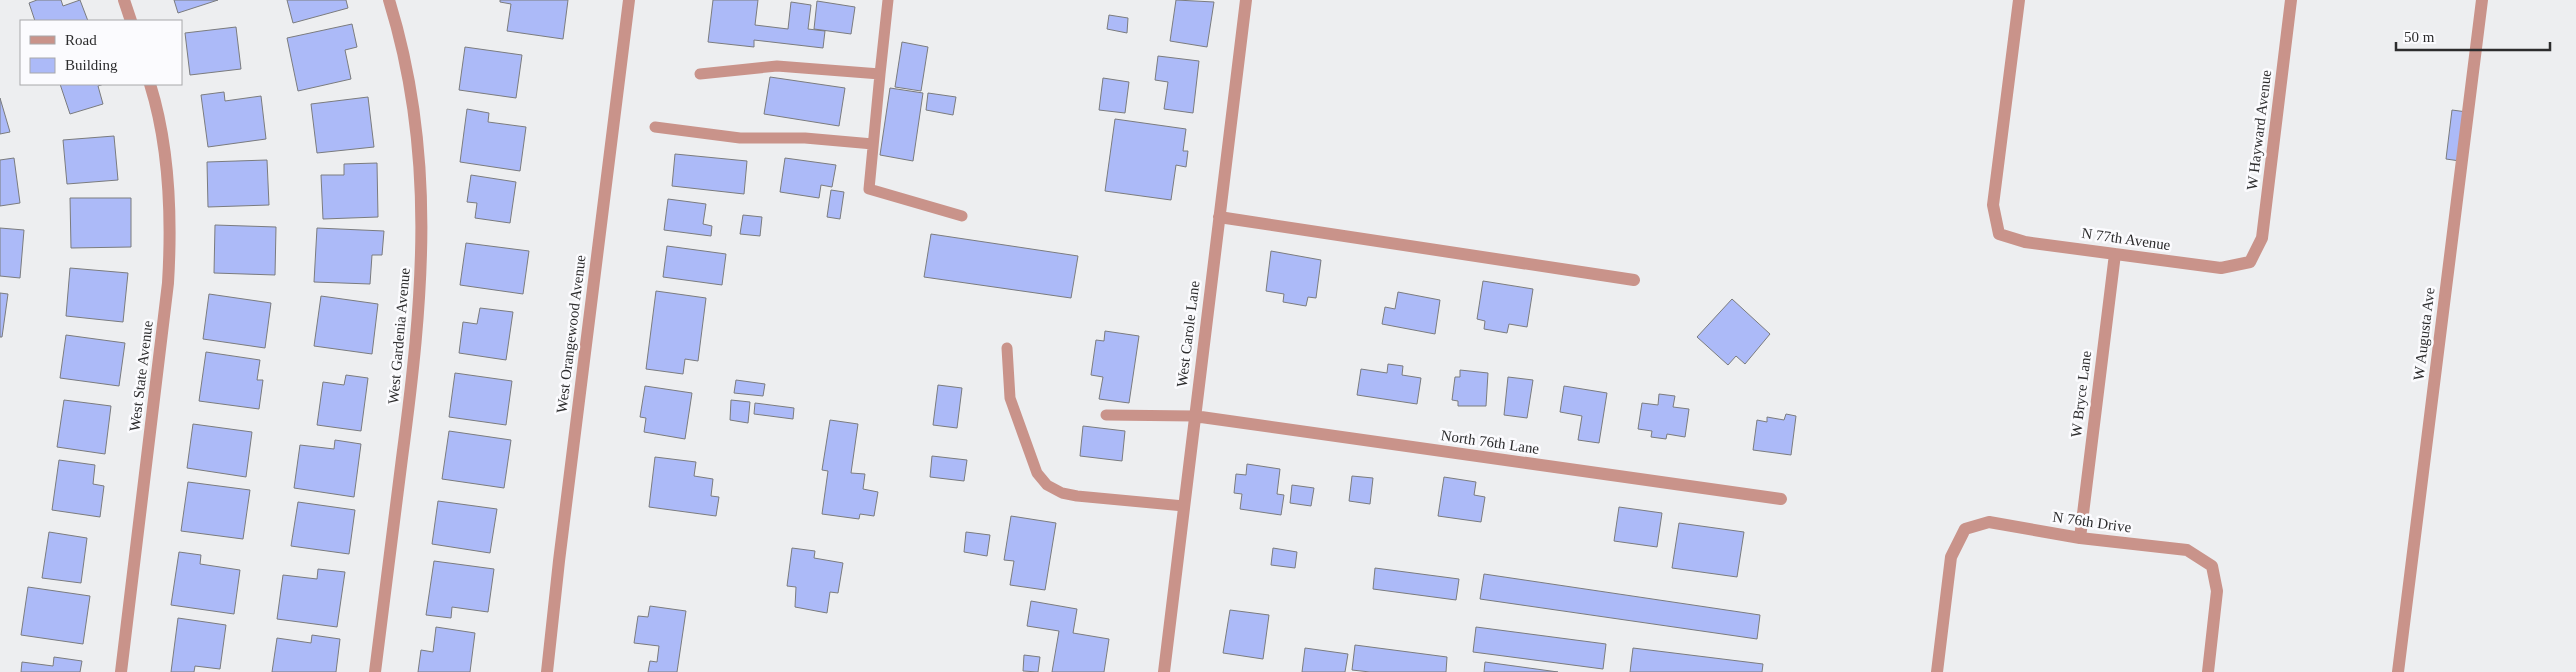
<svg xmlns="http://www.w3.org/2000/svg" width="2576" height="672" viewBox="0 0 2576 672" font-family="'Times New Roman',serif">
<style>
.building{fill:#acbaf8;stroke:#7b7c7e}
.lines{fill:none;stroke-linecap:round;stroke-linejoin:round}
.service{stroke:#c9938a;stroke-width:11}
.minor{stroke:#c9938a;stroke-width:12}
.tertiary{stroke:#c9938a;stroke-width:12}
.labels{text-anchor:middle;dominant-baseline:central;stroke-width:5;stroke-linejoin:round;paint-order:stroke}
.street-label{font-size:15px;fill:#2c2c2d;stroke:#fbfbfe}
</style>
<rect width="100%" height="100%" fill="#edeef0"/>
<path class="building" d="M37,0h24l2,6 17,-6 8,21h-53l-6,-18z
M174,0h44l-40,13z
M287,0h59l2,8 -55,15z
M500,0h68l-5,39 -56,-8 4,-27 -11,-2z
M713,0h45l-3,25 33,4 3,-27 20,3 -3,24 17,2 -2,17 -69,-8v7l-46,-5z
M1176,0l38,2 -7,45 -37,-6z
M817,1l38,6 -4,27 -37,-5z
M1109,15l19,3 -1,15 -20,-4z
M352,24l5,23 -12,3 6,29 -53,12 -11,-53z
M236,27l5,42 -51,6 -5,-42z
M902,42l26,5 -7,44 -26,-4z
M465,47l57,8 -6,43 -57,-8z
M1158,56l41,5 -6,52 -29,-4 4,-27 -13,-2z
M770,77l75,11 -6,38 -75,-12z
M1103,78l26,4 -4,31 -26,-3z
M60,84h44l-6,2 5,18 -33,10z
M890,88l33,5 -10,68 -33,-6z
M224,92l1,9 36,-5 5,43 -58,8 -7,-52z
M928,93l28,4 -3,18 -27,-5z
M368,97l6,50 -57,6 -6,-49z
M0,98l10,34 -10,2z
M467,109l22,4 -1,9 38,5 -6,44 -60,-9z
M2452,110l15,2 -7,49 -14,-2z
M1115,119l71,10 -3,22h5l-2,16 -10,-2 -5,35 -66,-9z
M114,136l4,44 -51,4 -4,-44z
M675,154l72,7 -3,33 -72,-8z
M14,158l6,45 -20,3v-46z
M785,158l51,7 -4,22 -11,-2 -2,13 -39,-6z
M267,160l2,45 -61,2 -1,-45z
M377,163l1,54 -55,2 -2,-44h23v-11z
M471,175l45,7 -6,41 -35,-5 2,-15 -10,-1z
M831,190l13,2 -4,27 -13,-2z
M70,198h61v49l-60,1z
M668,199l38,5 -3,20 9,2 -1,10 -47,-6z
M743,215l19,2 -2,19 -20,-2z
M215,225l61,2 -1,48 -61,-2z
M0,228l24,2 -4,48 -20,-2z
M317,228l67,3 -2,24h-10l-2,29 -56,-2z
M931,234l147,22 -7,42 -147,-21z
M466,243l63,8 -6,43 -63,-9z
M667,246l59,8 -4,31 -59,-8z
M1271,251l50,9 -5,38 -8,-1 -2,9 -23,-4 1,-8 -18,-3z
M70,268l58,5 -5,49 -57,-6z
M1483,281l50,8 -6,38 -18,-3 -2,9 -23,-4 1,-8 -8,-2z
M656,291l50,7 -8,63 -13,-2 -2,15 -37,-5z
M1398,292l42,8 -5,34 -53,-10 3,-17 10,2z
M0,293l8,1 -6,43h-2z
M209,294l62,9 -6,45 -62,-9z
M321,296l57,8 -6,50 -58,-8z
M1732,299l38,35 -25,30 -9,-8 -8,9 -31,-28z
M480,308l33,4 -7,48 -47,-7 4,-31 14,2z
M1105,331l34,5 -10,67 -30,-4 4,-22 -12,-2 5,-35 8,1z
M66,335l59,8 -6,43 -59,-8z
M206,352l54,8 -3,20h6l-4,29 -60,-8z
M1388,364l15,2 -1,9 19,3 -4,26 -60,-9 4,-26 26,4z
M1460,370l28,3 -2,33h-28v-5l-6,-1 3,-23h5z
M455,373l57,8 -6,44 -57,-8z
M346,375l22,3 -7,53 -44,-6 6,-43 21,3z
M1508,377l25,3 -6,38 -23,-3z
M736,380l29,4 -2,12 -29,-3z
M938,385l24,3 -5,40 -24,-3z
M645,386l47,7 -7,46 -41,-7 2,-14 -6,-1z
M1564,386l43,7 -8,50 -21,-3 4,-24 -22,-4z
M1659,394l16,2 -2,11 16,2 -4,28 -18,-3 -1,5 -15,-2 1,-6 -14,-2 4,-26 16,2z
M64,400l47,6 -6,48 -48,-7z
M731,400l19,2 -2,21 -18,-3z
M755,403l39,5 -1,11 -39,-5z
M1786,414l10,2 -5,39 -38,-5 4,-30 10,2v-5l17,3z
M830,420l28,4 -7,49 14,1 -2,15 15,3 -4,24 -14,-2 -1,5 -37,-5 6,-43 -6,-1z
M193,424l59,8 -6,45 -59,-9z
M1083,426l42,5 -3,30 -42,-5z
M449,431l62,9 -7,48 -62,-9z
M335,440l26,4 -7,53 -60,-9 6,-43 34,4z
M932,456l35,4 -3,21 -34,-4z
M655,457l41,5 -2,14 19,3 -2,17 8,1 -3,19 -67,-9z
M59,460l36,5 -2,19 11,2 -4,31 -48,-7z
M1247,464l33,5 -3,25 7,1 -3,20 -41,-6 2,-15 -8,-1 2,-19 10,1z
M1352,476l21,2 -3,26 -21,-3z
M1444,477l32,5 -2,13 11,2 -4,25 -43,-6z
M188,482l62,8 -7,49 -62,-8z
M1292,485l22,3 -3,18 -21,-3z
M438,501l59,8 -7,44 -58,-9z
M298,502l57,8 -6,44 -58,-8z
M1619,507l43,6 -5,34 -43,-6z
M1011,516l45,7 -11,67 -35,-5 4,-24 -10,-1z
M1679,523l65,9 -7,45 -65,-9z
M49,532l38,6 -6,45 -39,-5z
M966,532l24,3 -3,21 -23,-4z
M792,548l23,3 -1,7 29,5 -5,30 -8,-1 -3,21 -32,-6 1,-20 -9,-1z
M1273,548l24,4 -2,16 -24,-3z
M179,552l22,3 -1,9 40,6 -6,44 -63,-9z
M434,561l60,8 -6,43 -36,-5 -1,11 -25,-3z
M1375,568l84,11 -3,21 -83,-11z
M318,569l27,3 -8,55 -60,-8 6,-44 34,4z
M1484,574l276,41 -3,24 -277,-40z
M28,587l62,9 -7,48 -62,-9z
M1031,601l46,8 -4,24 36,6 -5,33h-52l7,-41 -32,-5z
M650,606l36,5 -9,61h-29l2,-11 7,1 2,-16 -25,-3 4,-27 10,1z
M1230,610l39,5 -6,44 -40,-6z
M178,618l48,7 -6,44 -25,-3 -1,6h-23z
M436,627l39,6 -5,39h-52l3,-22 12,2z
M1476,627l130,17 -3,25 -130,-17z
M312,635l28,4 -4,33h-64l5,-34 34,5z
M1355,645l92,12 -1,15h-76l-18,-2z
M1305,648l43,6 -3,18h-43z
M1633,648l130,16 -1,8h-132z
M1024,655l16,2 -2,15 -15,-1z
M54,657l28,4 -2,11h-59l1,-10 31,4z
M1485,662l73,10h-74z"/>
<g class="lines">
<path class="service" d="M700,74l77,-8 103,8 8,-74
M880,74l-11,115 93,27
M655,127l85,11h65l68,6
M1007,348l3,50 27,75 10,12 15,8 15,3 107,10
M1106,415l88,1"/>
<path class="minor" d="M124,0l7,21
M2019,0l-26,205 6,29 26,8 196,26 29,-6 12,-24 29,-238
M1219,217l415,63
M1194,416l587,83
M2080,538l35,-284
M121,672l47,-389c4,-66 2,-135 -18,-199
M375,672c9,-71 18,-143 27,-214 21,-158 35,-303 -13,-458
M1164,672l82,-672
M1937,672l14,-115 14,-28 24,-7 91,16 107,12 25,16 5,25 -9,81
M2398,672l84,-672"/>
<path class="tertiary" d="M547,672l12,-111 70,-561"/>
</g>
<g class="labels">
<g class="street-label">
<text transform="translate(2259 130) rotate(-83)">W Hayward Avenue</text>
<text transform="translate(2126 239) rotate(8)">N 77th Avenue</text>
<text transform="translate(571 334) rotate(-83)">West Orangewood Avenue</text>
<text transform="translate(1188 334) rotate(-83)">West Carole Lane</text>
<text transform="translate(2424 334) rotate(-83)">W Augusta Ave</text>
<text transform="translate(399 336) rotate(-85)">West Gardenia Avenue</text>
<text transform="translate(141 376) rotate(-83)">West State Avenue</text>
<text transform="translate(2081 394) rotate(-83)">W Bryce Lane</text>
<text transform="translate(1490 442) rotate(8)">North 76th Lane</text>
<text transform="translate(2092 522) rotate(8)">N 76th Drive</text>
</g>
</g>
<rect x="20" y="20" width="162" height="65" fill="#fbfbfe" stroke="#a8a8aa"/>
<rect x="30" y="36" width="25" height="8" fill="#c9938a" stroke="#a8a8aa"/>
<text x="65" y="45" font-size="15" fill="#2c2c2d">Road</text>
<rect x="30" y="58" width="25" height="15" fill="#acbaf8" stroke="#a8a8aa"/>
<text x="65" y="70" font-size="15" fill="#2c2c2d">Building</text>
<path d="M2396 42v8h154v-8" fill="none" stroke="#2c2c2d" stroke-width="2.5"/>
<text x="2404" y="42" font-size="15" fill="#2c2c2d" stroke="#fbfbfe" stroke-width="4" paint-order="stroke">50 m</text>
</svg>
